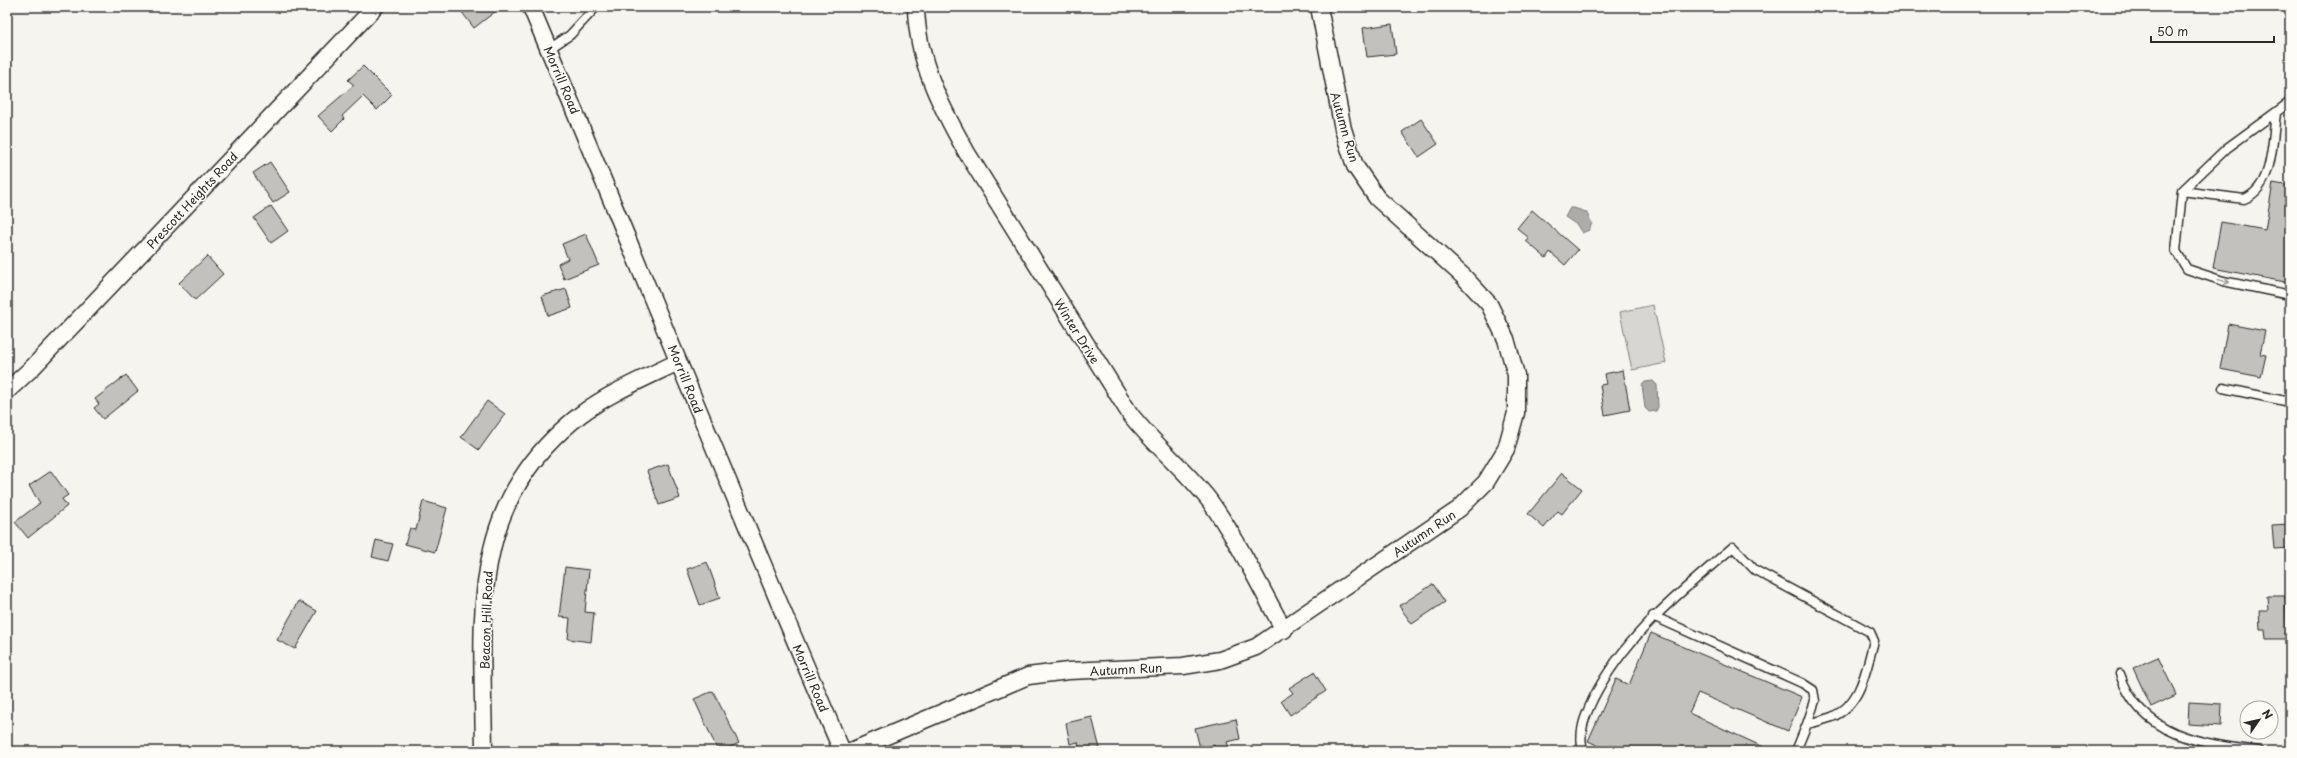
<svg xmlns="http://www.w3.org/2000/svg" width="2297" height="758" viewBox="0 0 2297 758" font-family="'Playpen Sans',sans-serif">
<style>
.green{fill:#d7d6d2;stroke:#81807e}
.water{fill:#adaca9;stroke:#797877}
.building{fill:#c2c1be;stroke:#2b2b2b}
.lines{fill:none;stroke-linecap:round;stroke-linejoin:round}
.lane-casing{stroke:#2b2b2b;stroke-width:11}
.street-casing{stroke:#2b2b2b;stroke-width:19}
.lane{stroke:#fdfcf7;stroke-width:8}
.street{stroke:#fdfcf7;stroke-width:16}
.oneway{stroke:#9e9e9b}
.labels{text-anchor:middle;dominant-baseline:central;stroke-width:3;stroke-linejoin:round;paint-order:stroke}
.street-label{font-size:12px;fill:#2b2b2b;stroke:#fdfcf7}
</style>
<rect width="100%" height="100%" fill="#f5f4ef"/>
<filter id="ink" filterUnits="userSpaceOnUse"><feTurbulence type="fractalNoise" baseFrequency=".025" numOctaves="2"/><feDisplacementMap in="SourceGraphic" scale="8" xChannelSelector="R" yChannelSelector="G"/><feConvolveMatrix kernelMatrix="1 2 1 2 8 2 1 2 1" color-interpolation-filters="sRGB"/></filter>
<g filter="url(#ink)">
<path class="green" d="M1653,305l13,58 -34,7 -12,-58z"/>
<path class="water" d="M1570,208h4l12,4 6,11 -3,7 -7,3 -5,-8 -12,-8z
M1653,381l4,4 1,22 -2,4 -7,1 -4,-4 -3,-23 3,-3z"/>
<path class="building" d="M458,7h43l-27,21z
M1392,24l4,30 -29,3 -4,-29z
M363,66l29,29 -15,15 -14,-14 -21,20 2,3 -12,12 -14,-15 36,-31 -6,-5z
M1421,119l17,25 -19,13 -17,-25z
M270,162l20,30 -17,11 -20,-30z
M2273,183l17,3v97l-77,-15 8,-46 44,8z
M271,206l17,25 -17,12 -17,-25z
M1532,210l46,40 -13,15 -15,-13 -4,6 -20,-17 3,-3 -12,-10z
M586,234l13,31 -35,14 -6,-15 10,-5 -6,-15z
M207,256l16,18 -28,26 -16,-17z
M566,289l6,19 -24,8 -6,-20z
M2228,324l37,7 -5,23 6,1 -5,22 -41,-8z
M1623,370l7,40 -25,5 -5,-30 6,-1 -2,-10z
M126,375l12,16 -35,28 -9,-11 5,-4 -4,-5z
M487,401l18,13 -26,36 -18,-13z
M668,464l12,34 -21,7 -12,-34z
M51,471l17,24 -6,4 5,7 -39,32 -13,-16 25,-19 -11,-17z
M1562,473l20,16 -20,25 -4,-3 -14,17 -16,-14z
M423,501l24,7 -12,44 -30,-8 5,-16 6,2z
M2289,524l1,24 -16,1 -2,-24z
M376,540l17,4 -5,17 -16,-4z
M707,562l13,36 -20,7 -13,-36z
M565,567l24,3 -4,42 9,1 -3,29 -23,-3 2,-21 -11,-1z
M1433,584l12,18 -33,22 -13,-18z
M2267,596h18l2,43h-21l-1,-10h-5l-1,-19h9z
M299,601l18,10 -22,38 -18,-9z
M1651,633l151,64 -14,34 -90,-38 -9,20 83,38h-162l-22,-10 28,-62 13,6z
M2158,657l18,38 -25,12 -18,-39z
M1314,672l12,19 -36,24 -9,-14 12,-8 -4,-5z
M713,691l26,52 -17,8h-4l-24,-52z
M2189,702l33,2 -1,22 -33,-2z
M1092,717l8,32 -20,2 -2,-9 -8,2 -4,-21z
M1236,719l4,20 -13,3 3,9h-14l-2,-6 -14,3 -5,-20z"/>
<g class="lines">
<defs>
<path id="lane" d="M549,49l21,-14 26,-28
M2290,102l-63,46 -45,43 -6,60 11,18 36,12 67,14
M2182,191l62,8c30,-12 28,-58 32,-86
M2223,388l67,14
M1653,616l149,67 11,7 2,11 -8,23
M2120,674c20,62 82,70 139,77
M1583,751c-5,-19 2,-35 10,-52 32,-64 87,-106 140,-152l22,23 115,62 4,9c-8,28 -12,63 -42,76 -8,3 -17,5 -25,7l-11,27"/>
<path id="street" d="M531,7c104,248 205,497 311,744
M916,7c1,54 25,100 51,146l163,261c24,31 55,55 79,86 29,40 51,87 75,130
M7,391l26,-24 342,-360
M484,751c-1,-131 -20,-245 96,-336 29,-22 65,-37 98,-53
M851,751l177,-75 40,-5 115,-5 37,-6 36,-13 203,-138 27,-27 20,-33 10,-36v-38l-10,-36 -17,-35 -26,-28 -86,-78 -22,-32 -12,-37 -24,-122"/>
</defs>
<use href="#lane" class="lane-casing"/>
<use href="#street" class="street-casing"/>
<use href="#lane" class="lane"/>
<use href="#street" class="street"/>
</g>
<defs><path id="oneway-shaft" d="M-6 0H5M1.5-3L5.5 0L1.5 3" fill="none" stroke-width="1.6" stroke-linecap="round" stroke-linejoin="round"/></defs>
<use class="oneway" href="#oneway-shaft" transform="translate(2224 281) rotate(15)"/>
</g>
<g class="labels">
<g class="street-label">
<text transform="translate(562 80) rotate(67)">Morrill Road</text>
<text transform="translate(1345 127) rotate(74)">Autumn Run</text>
<text transform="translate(192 200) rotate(-47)">Prescott Heights Road</text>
<text transform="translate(1077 331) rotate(58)">Winter Drive</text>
<text transform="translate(686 379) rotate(68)">Morrill Road</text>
<text transform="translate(1424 533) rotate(-34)">Autumn Run</text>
<text transform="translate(486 620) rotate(-88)">Beacon Hill Road</text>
<text transform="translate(1126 669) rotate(-3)">Autumn Run</text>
<text transform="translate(811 678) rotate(67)">Morrill Road</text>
</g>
</g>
<rect width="2297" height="758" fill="none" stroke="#fdfcf7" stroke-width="24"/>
<rect x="12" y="12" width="2273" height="734" fill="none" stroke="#2b2b2b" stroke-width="1.5" filter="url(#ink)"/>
<g transform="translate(2259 720) rotate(56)"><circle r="19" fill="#fdfcf7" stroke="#a9a8a5"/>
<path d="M0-3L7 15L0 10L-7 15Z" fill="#2b2b2b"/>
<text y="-6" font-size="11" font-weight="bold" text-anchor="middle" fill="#2b2b2b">N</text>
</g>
<path d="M2151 36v6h123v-6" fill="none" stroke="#2b2b2b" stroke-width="2"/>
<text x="2157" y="36" font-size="12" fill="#2b2b2b" stroke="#fdfcf7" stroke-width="3" paint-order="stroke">50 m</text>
</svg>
